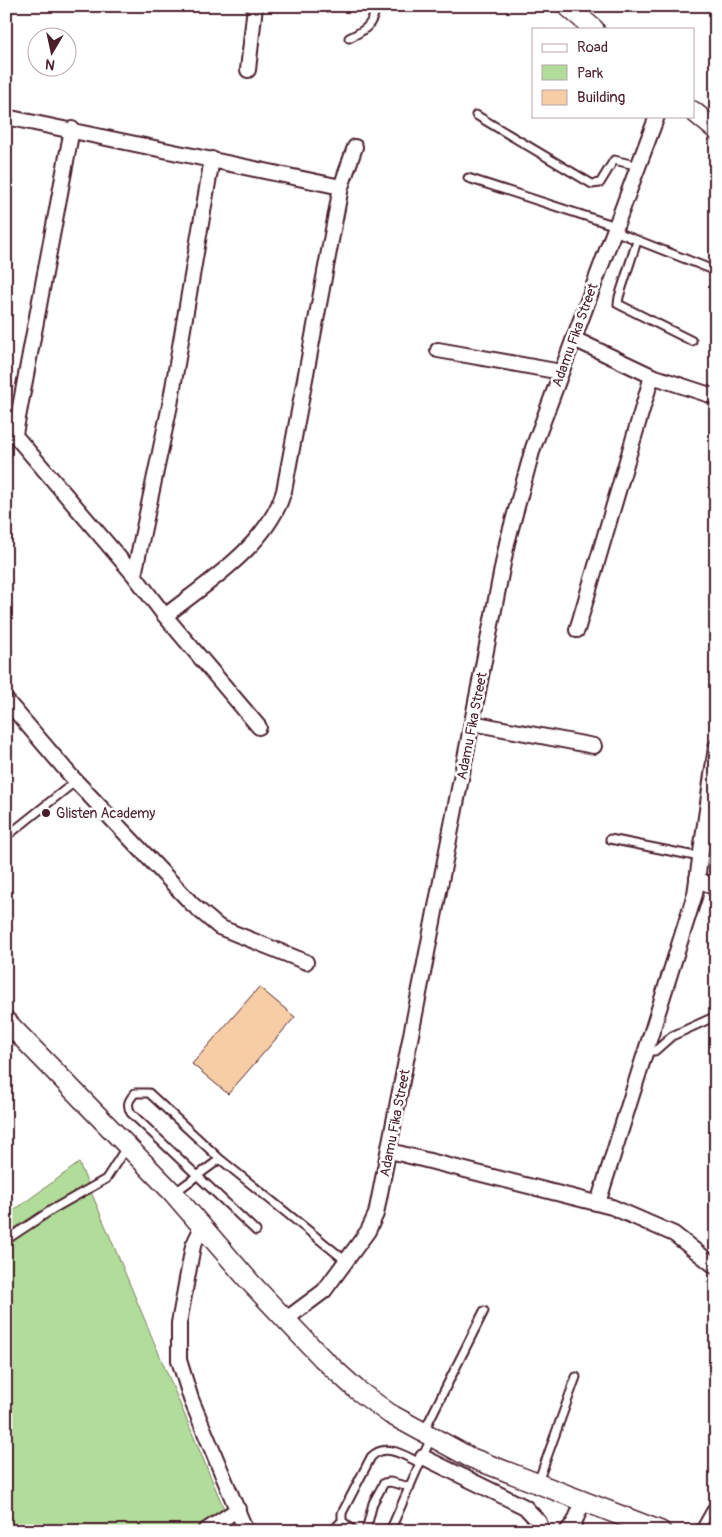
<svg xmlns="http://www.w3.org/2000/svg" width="722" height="1537" viewBox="0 0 722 1537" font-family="Pangolin,sans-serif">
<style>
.green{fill:#b1dc99;stroke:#7e7e62}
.building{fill:#f6cda5;stroke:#4a1f2b}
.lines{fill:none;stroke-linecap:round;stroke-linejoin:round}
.lane-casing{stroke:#4a1f2b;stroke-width:11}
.street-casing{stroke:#4a1f2b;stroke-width:18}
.secondary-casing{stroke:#4a1f2b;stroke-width:22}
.lane{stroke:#fff;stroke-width:7}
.street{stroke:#fff;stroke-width:14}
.secondary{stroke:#fff;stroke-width:19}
.poi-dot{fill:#4a1f2b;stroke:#fff;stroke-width:2}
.labels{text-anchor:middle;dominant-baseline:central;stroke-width:5;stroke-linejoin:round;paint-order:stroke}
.street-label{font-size:14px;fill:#4a1f2b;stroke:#fff}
.poi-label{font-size:14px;fill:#4a1f2b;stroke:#fff;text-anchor:start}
</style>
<rect width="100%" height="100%" fill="#fff"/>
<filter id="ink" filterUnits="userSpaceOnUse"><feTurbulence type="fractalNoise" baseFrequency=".02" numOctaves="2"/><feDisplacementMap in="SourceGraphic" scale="10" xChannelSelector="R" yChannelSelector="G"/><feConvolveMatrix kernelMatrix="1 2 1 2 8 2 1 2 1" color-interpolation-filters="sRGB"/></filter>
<g filter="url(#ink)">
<path class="green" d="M79,1163l148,353 -29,15h-192v-315z"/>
<path class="building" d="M259,987l36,30 -67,77 -36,-30z"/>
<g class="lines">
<defs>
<path id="lane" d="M349,38c17,-8 24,-13 27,-32
M476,115l116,69 8,-1 14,-23 25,6
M468,178l148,48
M614,231l102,40
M637,241l-18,56 -1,7 74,37
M12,832l64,-51
M610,839l90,18
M645,1051h10l17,-15 44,-20
M220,1159l-71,-66h-14c-6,7 -9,11 -4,20l125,118
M174,1193l46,-34 126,102
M6,1240l47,-31 53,-30 21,-33
M424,1431l60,-120
M538,1482l38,-105
M332,1531l10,-10
M354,1531l-12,-10v-8l29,-56c15,-15 34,-1 49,6
M366,1531l7,-28 11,-20 6,-1 20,5
M390,1531l41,-93
M699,1531l17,-30"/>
<path id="street" d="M248,70l7,-64
M6,117l335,70 14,-40
M574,339l78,37 64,21
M438,350l123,22
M6,425l128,150 31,41 94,111
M15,434l57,-305
M134,575l36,-170 42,-246
M165,616c43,-34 103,-71 119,-125l57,-304
M577,630l75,-254
M6,700l65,76 122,129 26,22 87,35
M472,723l122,23
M697,878l19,11
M390,1151l222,56 62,27 42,33
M598,1203l97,-309 21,-147
M202,1227l-9,19 -14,77v37l12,39 55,132
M285,1320l39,-29 44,-60 8,-17 131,-671 26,-95 124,-332
M423,1457l102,50 14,15 3,9
M205,1531l33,-22
M567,1531l7,-8 10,-23"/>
<path id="secondary" d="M567,6l27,23
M693,111l23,19
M6,1021l167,172 77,89 72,76 34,31 34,25 79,43 192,74"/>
</defs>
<use href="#lane" class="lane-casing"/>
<use href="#street" class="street-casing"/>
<use href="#secondary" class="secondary-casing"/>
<use href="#lane" class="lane"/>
<use href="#street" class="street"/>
<use href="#secondary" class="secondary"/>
</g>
</g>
<circle class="poi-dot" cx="46" cy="813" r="5"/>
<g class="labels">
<g class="street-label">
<text transform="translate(575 335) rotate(-70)">Adamu Fika Street</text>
<text transform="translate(472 726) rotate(-79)">Adamu Fika Street</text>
<text transform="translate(395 1123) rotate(-79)">Adamu Fika Street</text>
</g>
<g class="poi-label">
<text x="56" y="813">Glisten Academy</text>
</g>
</g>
<rect width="722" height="1537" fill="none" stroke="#fff" stroke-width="25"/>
<rect x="12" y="12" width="697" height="1512" fill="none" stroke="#4a1f2b" stroke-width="2" filter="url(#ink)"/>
<rect x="532" y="28" width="162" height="90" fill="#ffffff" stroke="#b7a5aa"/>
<rect x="542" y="44" width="25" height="8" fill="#ffffff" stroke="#b7a5aa"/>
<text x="577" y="52" font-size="15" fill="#4a1f2b">Road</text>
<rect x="542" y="65" width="25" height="15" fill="#b1dc99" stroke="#b7a5aa"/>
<text x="577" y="78" font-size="15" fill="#4a1f2b">Park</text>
<rect x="542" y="90" width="25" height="15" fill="#f6cda5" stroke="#b7a5aa"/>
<text x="577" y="102" font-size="15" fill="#4a1f2b">Building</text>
<g transform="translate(52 52) rotate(189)"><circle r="24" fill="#ffffff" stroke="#b7a5aa"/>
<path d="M0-4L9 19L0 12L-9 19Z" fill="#4a1f2b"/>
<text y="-8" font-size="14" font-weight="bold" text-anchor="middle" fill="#4a1f2b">N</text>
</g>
</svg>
